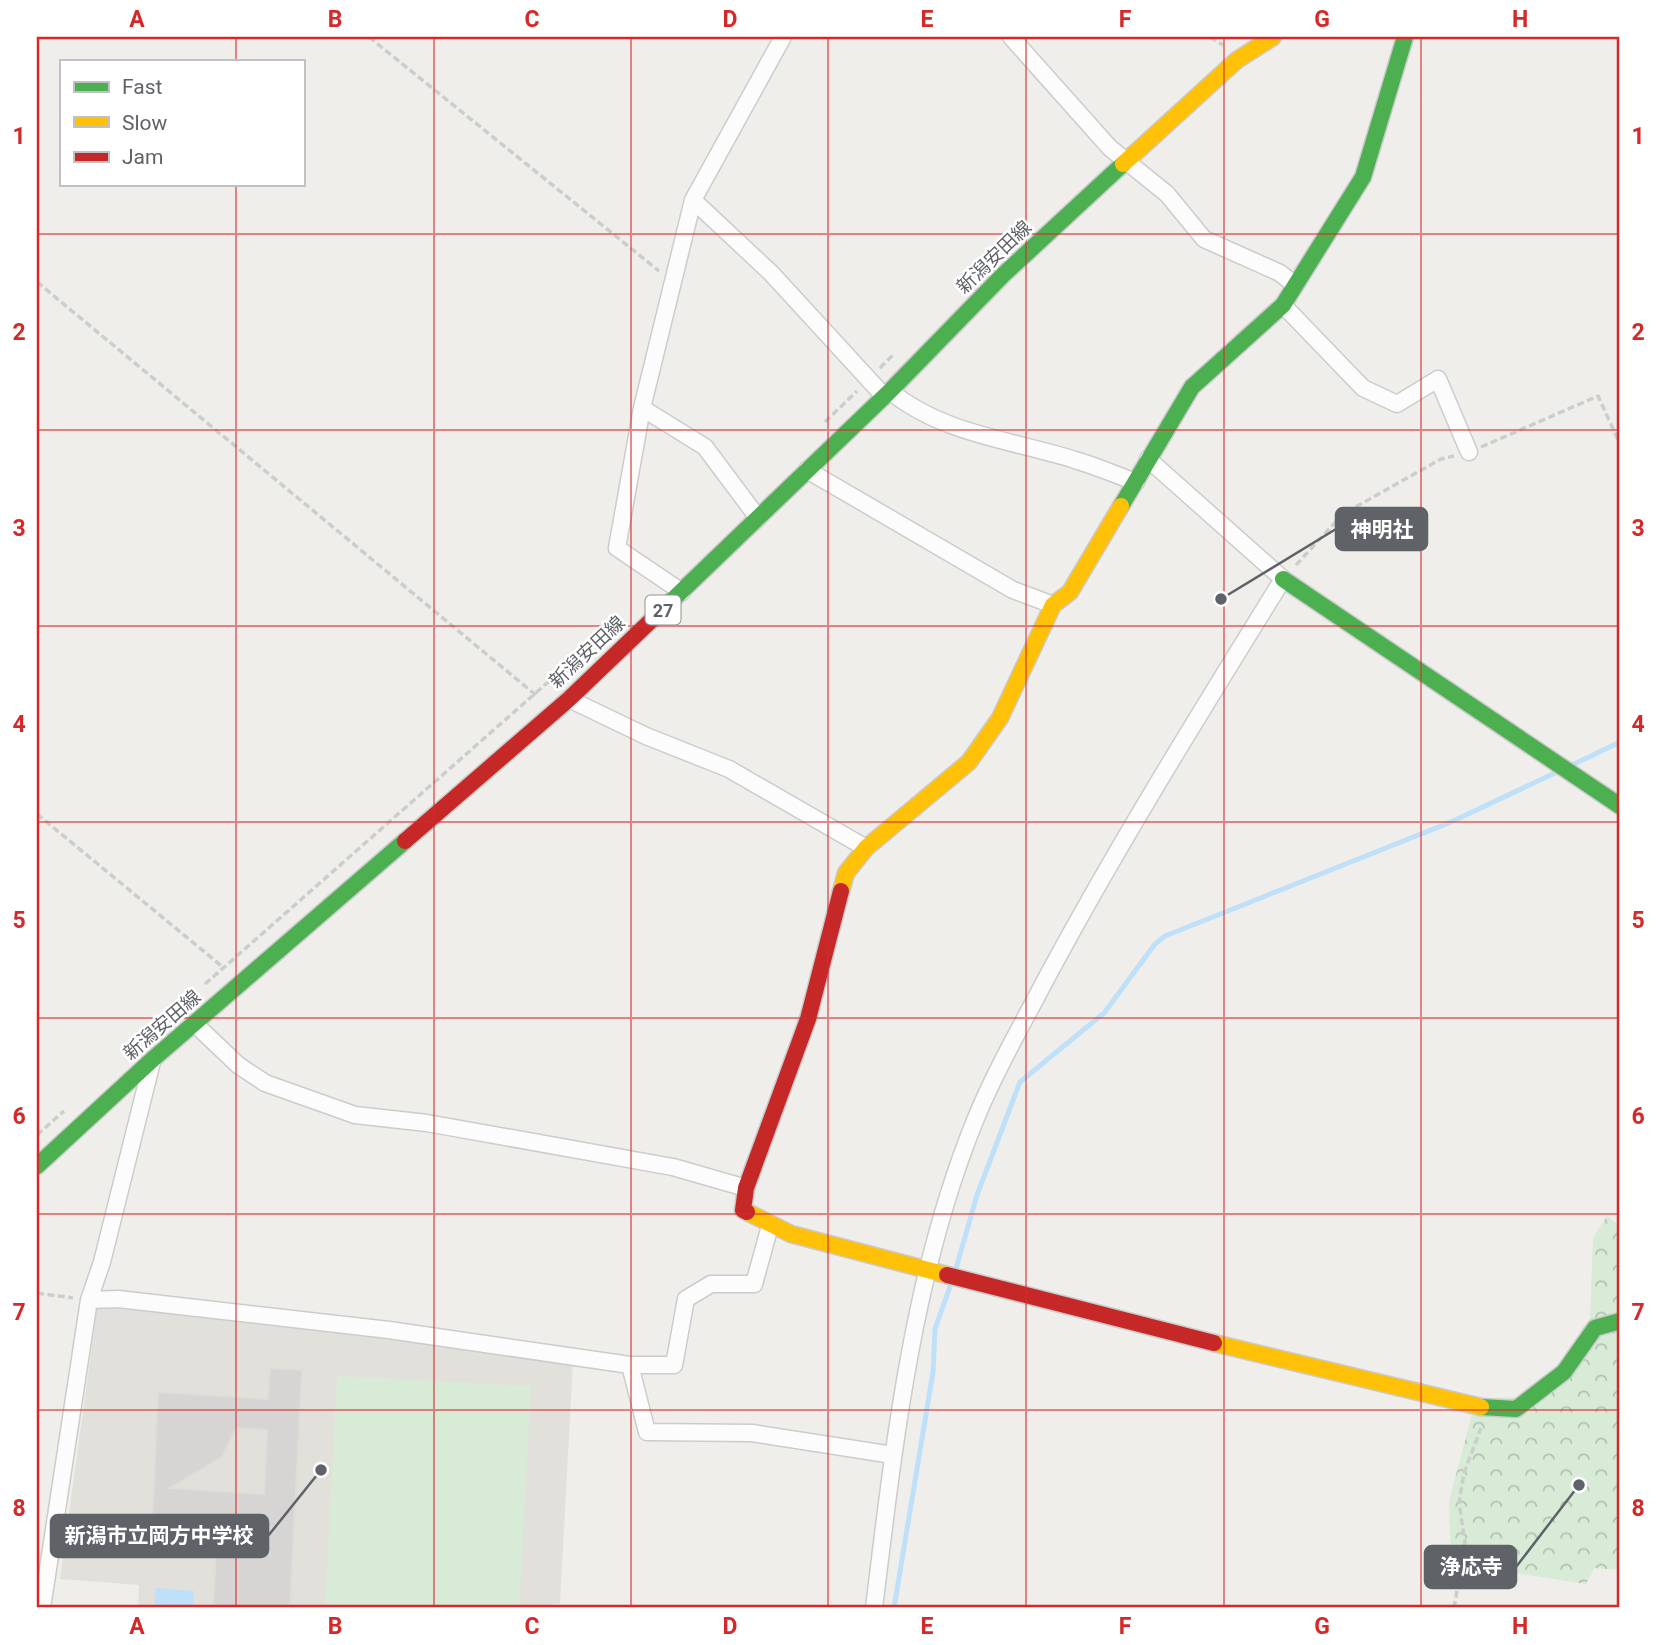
<svg xmlns="http://www.w3.org/2000/svg" width="1657" height="1645" viewBox="0 0 1657 1645" font-family="Roboto,'Noto Sans JP',sans-serif">
<style>
.education{fill:#e2e0da}
.forest{fill:url(#forest-crowns)}
.pitch{fill:#d8ebd6}
.water{fill:#bfe0f9}
.lines{fill:none;stroke-linecap:round;stroke-linejoin:round}
.stream{stroke:#bfe0f9;stroke-width:5}
.building{fill:#d6d5d3;stroke:#deddd9;stroke-width:2;fill-rule:evenodd}
.street-casing{stroke:#cbcccc;stroke-width:19}
.fast-casing{stroke:#cacacb;stroke-width:19}
.slow-casing{stroke:#cacacb;stroke-width:19}
.jam-casing{stroke:#cacacb;stroke-width:19}
.path{stroke:#cacfcc;stroke-width:3.5;stroke-dasharray:7 3.5;stroke-linecap:butt}
.street{stroke:#fdfcfc;stroke-width:16}
.fast{stroke:#4caf50;stroke-width:16}
.slow{stroke:#ffc107;stroke-width:16}
.jam{stroke:#c62828;stroke-width:16}
.grid{fill:none;stroke:#d62828;stroke-width:2;stroke-opacity:0.55}
.labels{text-anchor:middle;dominant-baseline:central;stroke-width:5;stroke-linejoin:round;paint-order:stroke}
.shield{fill:#fff;stroke:#8f9295;stroke-width:2}
.shield-label{font-size:18px;font-weight:bold;fill:#5f6368}
.street-label{font-size:19px;fill:#5f6368;stroke:#fff}
.leader{fill:none;stroke:#5f6368;stroke-width:2.5}
.callout-dot{fill:#5f6368;stroke:#fff;stroke-width:2.5}
.callout{fill:#5f6368;stroke:#5f6368;stroke-width:2.5}
.callout-label{font-size:21px;text-anchor:middle;font-weight:bold;fill:#fff}
.neatline{fill:none;stroke:#d62828;stroke-width:2.5}
.grid-label{font-size:23px;text-anchor:middle;font-weight:bold;fill:#d62828}
</style>
<defs>
<pattern id="forest-crowns" width="20" height="18" patternUnits="userSpaceOnUse" patternTransform="scale(1.75)"><rect width="20" height="18" fill="#d8ebd6"/><path d="M2 6a3 3 0 1 1 6 0M12 15a3 3 0 1 1 6 0" fill="none" stroke="#b2c2b1"/></pattern>
</defs>
<rect width="100%" height="100%" fill="#efeeea"/>
<path class="education" d="M114,1304l195,26 160,11 104,19 -13,244h-6l-1,4h-415l1,-23 -79,-6 37,-270z"/>
<path class="forest" d="M1607,1216l13,9v345l-26,-2 -8,16 -135,-21 -2,-62 27,-102 61,-3 53,-78 3,-81z"/>
<path class="pitch" d="M337,1376l194,10 -12,222h-194z"/>
<path class="water" d="M156,1588l38,3 -1,17h-39z"/>
<g class="lines">
<path class="stream" d="M1572,765l48,-23
M955,1272l22,-77 43,-113 84,-69 51,-69 10,-8 286,-114 106,-50
M894,1608l39,-236 2,-43 17,-48"/>
</g>
<path class="building" d="M270,1368l32,2 -12,238h-77l4,-80 -65,-5 6,-131 110,7zM236,1428l31,2 -3,64 -94,-6 52,-31z"/>
<g class="lines">
<defs>
<path id="street" d="M1011,37l99,111 57,46 37,45 76,34 15,12
M693,200l78,73 112,122
M1283,305l80,83 34,16 41,-25 31,73
M890,391c52,43 122,49 185,69 21,6 41,15 61,22
M642,408l63,39 53,71
M807,470l206,120 40,15
M682,592l-65,-44 25,-140 51,-208 90,-163
M569,699l77,37 83,33 137,79
M195,1024l43,41 27,18 90,32 72,8 246,44 73,21
M89,1300l29,-1 271,31 241,35 17,67 105,1 141,22
M630,1365h44l12,-66 25,-15h43l16,-58
M42,1608l47,-308 13,-38 50,-200
M874,1608c20,-163 38,-331 100,-485 20,-50 48,-98 73,-146 73,-136 155,-267 236,-398l-135,-120"/>
<path id="fast" d="M1121,506l71,-119 91,-82 80,-128 42,-140
M1283,579l337,227
M662,610l228,-219 113,-116 120,-111
M37,1166l116,-107 252,-218
M1481,1407l35,2 48,-37 31,-44 25,-7"/>
<path id="slow" d="M1123,164l114,-104 36,-23
M841,891l5,-18 20,-25 103,-86 31,-44 53,-113 17,-13 51,-86
M747,1212l44,22 156,41
M1214,1343l267,64"/>
<path id="jam" d="M405,841l164,-142 93,-89
M747,1212l-4,-2 3,-22 62,-169 33,-128
M947,1275l267,68"/>
</defs>
<use href="#street" class="street-casing"/>
<use href="#fast" class="fast-casing"/>
<use href="#slow" class="slow-casing"/>
<use href="#jam" class="jam-casing"/>
<path class="path" d="M369,37l290,234
M1210,37l13,8
M37,282l500,414
M880,368l14,-14
M825,422l32,-31
M1481,447l117,-51 22,48
M1296,565l47,-51 98,-55 13,-3
M37,814l187,154
M205,984l417,-367
M37,1135l27,-24
M37,1293l36,5
M1454,1608l11,-66 -6,-39 5,-30 17,-45"/>
<use href="#street" class="street"/>
<use href="#fast" class="fast"/>
<use href="#slow" class="slow"/>
<use href="#jam" class="jam"/>
</g>
<path class="grid" d="M236,37v24M434,37v1571M631,37v1571M828,37v1571M1026,37v1571M1224,37v1571M1421,37v1571M236,184v1424M37,234h1583M37,430h1583M37,626h1583M37,822h1583M37,1018h1583M37,1214h1583M37,1410h1583"/>
<g class="labels">
<rect class="shield" x="645.5" y="595.5" width="35" height="29" rx="5"/>
<g class="shield-label">
<text x="663" y="610">27</text>
</g>
<g class="street-label">
<text transform="translate(994 257) rotate(-44)">新潟安田線</text>
<text transform="translate(587 652) rotate(-43)">新潟安田線</text>
<text transform="translate(162 1025) rotate(-41)">新潟安田線</text>
</g>
</g>
<path class="leader" d="M1221 599L1336 529M321 1470L268 1536M1579 1485L1516 1567"/>
<g class="callout-dot">
<circle cx="1221" cy="599" r="7"/>
<circle cx="321" cy="1470" r="7"/>
<circle cx="1579" cy="1485" r="7"/>
</g>
<g class="callout">
<rect x="1336" y="508" width="91" height="42" rx="7"/>
<rect x="51" y="1515" width="217" height="42" rx="7"/>
<rect x="1425" y="1546" width="91" height="42" rx="7"/>
</g>
<g class="callout-label">
<text x="1382" y="537">神明社</text>
<text x="159" y="1543">新潟市立岡方中学校</text>
<text x="1471" y="1574">浄応寺</text>
</g>
<rect width="1657" height="1645" fill="none" stroke="#ffffff" stroke-width="77"/>
<rect x="60" y="60" width="245" height="126" fill="#ffffff" stroke="#bfc1c3" stroke-width="2"/>
<rect x="74" y="82" width="35" height="10" fill="#4caf50" stroke="#bfc1c3" stroke-width="2"/>
<text x="122" y="94" font-size="21" fill="#5f6368">Fast</text>
<rect x="74" y="117" width="35" height="10" fill="#ffc107" stroke="#bfc1c3" stroke-width="2"/>
<text x="122" y="130" font-size="21" fill="#5f6368">Slow</text>
<rect x="74" y="152" width="35" height="10" fill="#c62828" stroke="#bfc1c3" stroke-width="2"/>
<text x="122" y="164" font-size="21" fill="#5f6368">Jam</text>
<rect x="38" y="38" width="1580" height="1568" class="neatline"/>
<g class="grid-label">
<text x="137" y="27">A</text>
<text x="335" y="27">B</text>
<text x="532" y="27">C</text>
<text x="730" y="27">D</text>
<text x="927" y="27">E</text>
<text x="1125" y="27">F</text>
<text x="1322" y="27">G</text>
<text x="1520" y="27">H</text>
<text x="19" y="144">1</text>
<text x="1638" y="144">1</text>
<text x="19" y="340">2</text>
<text x="1638" y="340">2</text>
<text x="19" y="536">3</text>
<text x="1638" y="536">3</text>
<text x="19" y="732">4</text>
<text x="1638" y="732">4</text>
<text x="19" y="928">5</text>
<text x="1638" y="928">5</text>
<text x="19" y="1124">6</text>
<text x="1638" y="1124">6</text>
<text x="19" y="1320">7</text>
<text x="1638" y="1320">7</text>
<text x="19" y="1516">8</text>
<text x="1638" y="1516">8</text>
<text x="137" y="1634">A</text>
<text x="335" y="1634">B</text>
<text x="532" y="1634">C</text>
<text x="730" y="1634">D</text>
<text x="927" y="1634">E</text>
<text x="1125" y="1634">F</text>
<text x="1322" y="1634">G</text>
<text x="1520" y="1634">H</text>
</g>
</svg>
